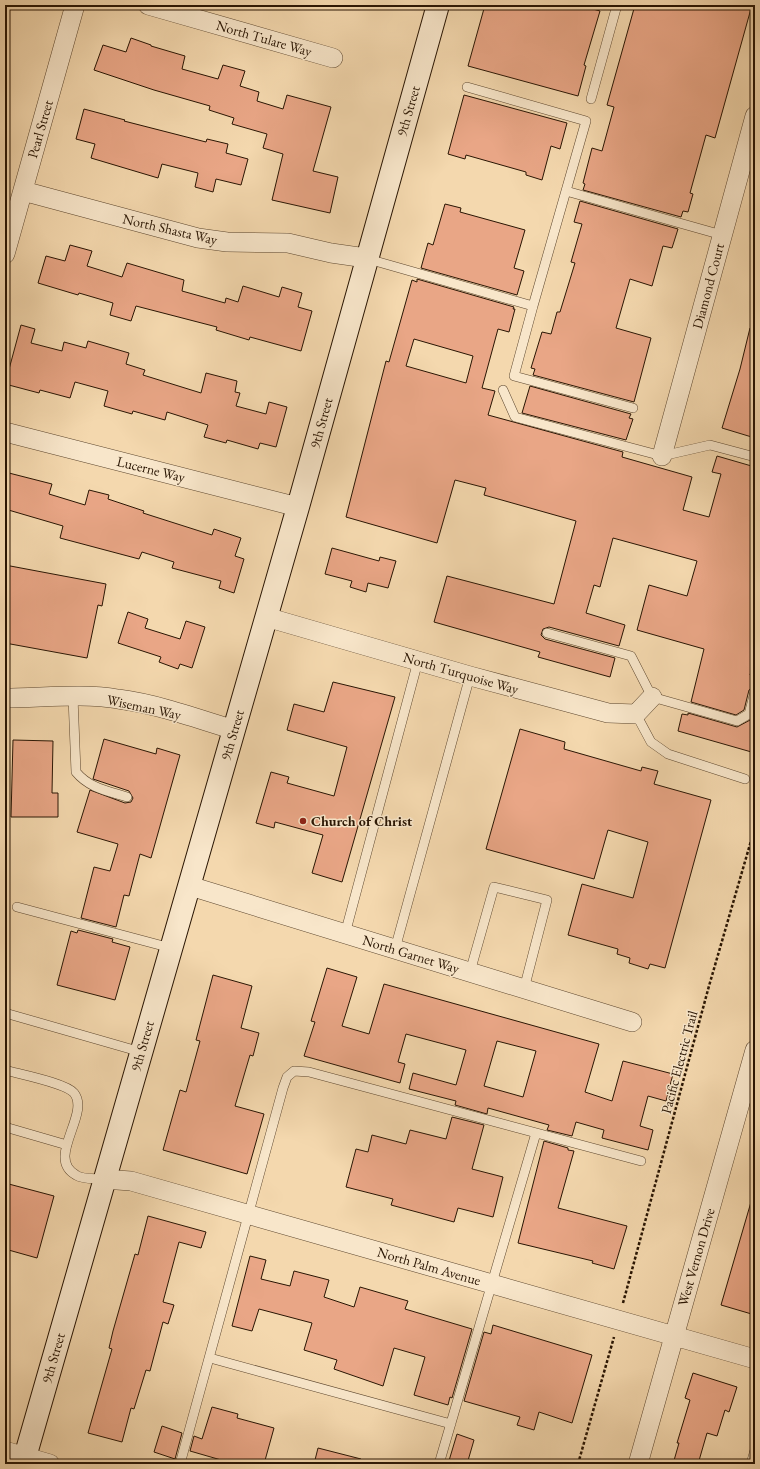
<svg xmlns="http://www.w3.org/2000/svg" width="760" height="1469" viewBox="0 0 760 1469" font-family="'EB Garamond',serif">
<style>
.building{fill:#e9a686;stroke:#291503;fill-rule:evenodd}
.lines{fill:none;stroke-linecap:round;stroke-linejoin:round}
.lane-casing{stroke:#5c462e;stroke-width:10}
.street-casing{stroke:#5c462e;stroke-width:20}
.secondary-casing{stroke:#291503;stroke-width:24}
.path{stroke:#291503;stroke-width:2.5;stroke-dasharray:3 2;stroke-linecap:butt}
.lane{stroke:#f8e6ca;stroke-width:9}
.street{stroke:#f8e6ca;stroke-width:19}
.secondary{stroke:#f8e6ca;stroke-width:22}
.poi-dot{fill:#8f2418;stroke:#f8e6ca;stroke-width:1.5}
.labels{text-anchor:middle;dominant-baseline:central;stroke-width:3;stroke-linejoin:round;paint-order:stroke}
.street-label{font-size:14px;fill:#291503;stroke:#f8e6ca}
.poi-label{font-size:14px;font-weight:bold;fill:#291503;stroke:#f8e6ca;text-anchor:start}
</style>
<rect width="100%" height="100%" fill="#f4d8ae"/>
<filter id="stains"><feTurbulence type="fractalNoise" baseFrequency=".005" numOctaves="4"/><feColorMatrix values="0 0 0 0 .2 0 0 0 0 .09 0 0 0 0 .02 0 0 0 .5 -.17"/></filter>
<radialGradient id="worn" r=".72"><stop offset=".6" stop-color="#630" stop-opacity="0"/><stop offset="1" stop-color="#630" stop-opacity=".3"/></radialGradient>
<path class="building" d="M485,5h94l21,6 -16,54 2,1 -8,30 -110,-30z
M635,5h117l-37,133 -9,-3 -16,58 3,1 -5,18 -5,-1 -2,6 -98,-27 2,-6 -2,-1 9,-35 10,3 12,-44 -7,-2z
M131,38l20,7v1l34,10 -3,13 36,10 5,-14 22,6 -5,15 19,6 -2,9 26,8 4,-14 44,12 -18,64 25,6 -8,36 -58,-13 11,-46 -20,-6 4,-14 -35,-10 2,-6 -25,-8 1,-4 -56,-16 -60,-20 9,-25 23,7z
M464,95l103,28 -7,26 -9,-3 -9,34 -16,-5v-3l-60,-17 -1,4 -17,-5z
M84,109l41,11 -1,1 82,21 1,-3 21,5 -2,9 22,6 -7,26 -25,-6 -3,13 -18,-5 3,-14 -36,-9 -4,14 -67,-20 4,-14 -19,-5z
M580,201l98,28 -6,19 -9,-2 -11,40 -22,-7 -14,49 35,10 -17,64 -101,-27 2,-6 -4,-1 11,-36 9,2 6,-22h3l15,-49 -4,-1 11,-38 -8,-2z
M445,204l16,4 -1,4 65,18 -11,38 10,3 -7,24 -96,-27 7,-25 5,2z
M70,245l22,6 -5,15 35,11 5,-14 57,17 -2,11 43,12 1,-5 12,4 5,-16 36,11 3,-10 20,6 -4,14 14,4 -11,40 -51,-14 -1,3 -33,-10 1,-3 -81,-21 -5,15 -21,-6 3,-12 -34,-10 -1,2 -40,-12 8,-27 19,5z
M417,279l97,28 -1,2h2l-6,23 -11,-3 -16,59 13,3 -7,24 135,37 -1,5 70,20 -9,33 26,7 12,-43 -9,-2 5,-16 38,11v191l-5,17h5v11l-6,4 -5,20 -8,5 -45,-13 13,-53 -67,-19 12,-45 38,11 10,-35 -84,-23 -13,49 -6,-2 -8,28 39,12 -6,21 -70,-19 -6,2 -2,6 4,4 70,19 -5,19 -72,-20 2,-5 -106,-30 13,-46 107,28 22,-83 -92,-26 2,-7 -31,-8 -18,63 -91,-26 40,-156 3,1 23,-82 5,2zM414,339l59,17 -7,27 -60,-17z
M21,325l14,4 -4,14 31,8 2,-9 22,6 2,-7 41,12 -3,11 19,6 -2,5 58,18 5,-20 31,8 -2,11 5,1 -4,13 30,8 3,-12 18,5 -11,40 -16,-4 -2,6 -31,-9 -1,3 -22,-6 4,-12 -41,-13 -2,8 -32,-9 -1,3 -28,-8 4,-15 -33,-9 -5,16 -30,-8 -1,3 -34,-9z
M750,328h5v110l-33,-10 18,-59z
M530,386l101,28 -2,4 4,1 -7,21 -104,-27z
M5,472l47,12 -3,10 36,11 4,-15 20,5 -1,4 36,12 -1,2 69,22 2,-6 27,9 -6,18 9,3 -10,34 -15,-5 2,-7 -49,-13 2,-6 -32,-10 -3,7 -79,-21 3,-12 -58,-17z
M332,548l47,13 1,-4 16,4 -8,27 -20,-5 -2,9 -16,-5 2,-6 -27,-7z
M5,565l101,19 -4,22 -4,-1 -11,53 -82,-15z
M128,612l20,7 -3,9 35,11 6,-18 19,6 -13,41 -12,-4 -2,5 -19,-7 2,-5 -43,-14z
M333,682l62,15 -53,185 -30,-9 11,-38 -48,-13 -1,6 -18,-5 15,-51 18,5 -2,6 47,13 13,-49 -60,-17 7,-26 30,8z
M688,713l49,14 15,-8 3,-4v38l-77,-22 4,-17 6,1z
M520,729l45,13 -1,7 77,22 1,-4 16,4 -4,13 57,16 -46,168 -15,-4 -2,5 -19,-6 1,-5 -13,-4 1,-5 -50,-14 14,-51 51,14 15,-56 -40,-12 -14,49 -108,-30z
M104,739l52,15 1,-6 23,7 -29,103 -11,-4 -11,42 -5,-1 -8,32 -35,-9 13,-51 16,4 8,-27 -41,-12 13,-42 35,13 6,-1 2,-4 -4,-7 -36,-12z
M13,740l40,1 -1,52h6v24h-47z
M78,930l35,9 -1,3 18,5 -15,53 -58,-15 14,-54 6,2z
M327,968l30,9 -15,49 27,8 15,-50 215,60 -14,48 27,9 11,-40 50,13 -7,27 -18,-5 -8,30 13,4 -5,20 -46,-12 2,-8 -28,-8 -4,14 -25,-6 2,-5 -61,-17 -1,6 -32,-9 1,-4 -47,-12 4,-16 43,12 10,-35 -60,-16 -8,28 7,2 -5,19 -96,-27 11,-34 -4,-1zM497,1041l39,10 -13,46 -39,-11z
M213,975l39,11 -11,42 18,5 -6,23 -3,-1 -15,51 29,8 -17,60 -84,-24 17,-60 6,2 14,-51 -4,-1z
M452,1117l32,8 -12,44 31,8 -10,40 -35,-9 -4,14 -63,-17 2,-6 -47,-12 10,-38 12,3 4,-17 34,9 4,-14 36,9z
M544,1141l24,7v2l6,1 -16,57 69,18 -13,43 -22,-6 1,-2 -75,-18z
M5,1183l49,13 -17,62 -32,-9z
M751,1202h4v113l-34,-10z
M148,1216l58,16 -5,16 -22,-6 -16,60 11,3 -6,19 -5,-2 -13,49 -4,-1 -12,39 -3,-1 -9,34 -34,-9 24,-84 -3,-1 4,-17 22,-77 3,1z
M250,1256l16,4 -5,19 29,7 4,-15 35,9 -5,17 30,10 6,-20 48,14 -3,8 67,20 -20,69 -2,-1 -2,8 -34,-10 11,-38 -31,-9 -11,38 -49,-17 3,-9 -33,-10 8,-27 -53,-14 -7,22 -20,-5z
M493,1325l99,30 -20,68 -33,-11 -5,18 -17,-5 3,-8 -56,-16 20,-69 7,2z
M693,1373l44,14 -8,25 -4,-2 -8,26 -10,-3 -9,31h-25l6,-21h-2l13,-43 -5,-2z
M212,1407l26,7 -1,4 37,10 -10,36h-29l-45,-13 4,-15 8,3z
M162,1426l20,7 -7,26 -21,-7z
M457,1434l17,6 -7,24h-19z
M318,1448l43,11v5h-47z"/>
<g class="lines">
<defs>
<path id="lane" d="M467,87l119,34 -53,185
M591,99l26,-94
M566,191l156,44
M368,259l165,47 -19,70 119,32
M503,390l12,27 147,39 48,-11 45,12
M547,633l84,23 21,41 85,24 12,-7 6,-22
M73,697l3,75c13,16 32,19 51,25
M636,714l15,28 17,12 77,25
M17,907l154,41
M345,934l73,-273
M395,949l75,-273
M470,972l24,-85 53,13 -23,89
M5,1013l136,39
M5,1070c14,4 61,13 69,23 17,21 -29,65 2,82 7,5 19,3 27,4
M5,1127l62,18
M210,1358l241,66
M180,1464l103,-376 4,-11 7,-6 15,1 332,89
M439,1464l97,-331
M751,1464l4,-14"/>
<path id="street" d="M148,5l185,53
M23,191l175,47 29,4 61,1 43,10 35,5
M5,254l70,-249
M5,432l293,75
M662,456l93,-340
M266,617l204,59 138,37 28,1 16,-17
M5,698c37,0 77,-5 113,1 39,5 78,19 116,31
M190,886l442,136
M103,1179l28,2 624,178
M5,1451l45,13
M638,1464l117,-414"/>
<path id="secondary" d="M23,1464l275,-957 140,-502"/>
</defs>
<use href="#lane" class="lane-casing"/>
<use href="#street" class="street-casing"/>
<use href="#secondary" class="secondary-casing"/>
<path class="path" d="M623,1303l86,-317 46,-159
M578,1464l36,-127"/>
<use href="#lane" class="lane"/>
<use href="#street" class="street"/>
<use href="#secondary" class="secondary"/>
</g>
<circle class="poi-dot" cx="303" cy="821" r="4"/>
<g class="labels">
<g class="street-label">
<text transform="translate(264 38) rotate(16)">North Tulare Way</text>
<text transform="translate(408 111) rotate(-74)">9th Street</text>
<text transform="translate(40 129) rotate(-74)">Pearl Street</text>
<text transform="translate(170 229) rotate(13)">North Shasta Way</text>
<text transform="translate(708 286) rotate(-75)">Diamond Court</text>
<text transform="translate(321 423) rotate(-75)">9th Street</text>
<text transform="translate(151 469) rotate(14)">Lucerne Way</text>
<text transform="translate(461 673) rotate(16)">North Turquoise Way</text>
<text transform="translate(144 707) rotate(12)">Wiseman Way</text>
<text transform="translate(232 735) rotate(-74)">9th Street</text>
<text transform="translate(411 954) rotate(17)">North Garnet Way</text>
<text transform="translate(142 1046) rotate(-74)">9th Street</text>
<text transform="translate(679 1062) rotate(-75)">Pacific Electric Trail</text>
<text transform="translate(696 1257) rotate(-74)">West Vernon Drive</text>
<text transform="translate(429 1266) rotate(16)">North Palm Avenue</text>
<text transform="translate(53 1358) rotate(-74)">9th Street</text>
</g>
<g class="poi-label">
<text x="311" y="821">Church of Christ</text>
</g>
</g>
<rect width="760" height="1469" fill="none" stroke="#f4d8ae" stroke-width="20"/>
<rect x="6" y="6" width="748" height="1457" fill="none" stroke="#291503" stroke-width="2"/>
<rect x="10" y="10" width="740" height="1449" fill="none" stroke="#291503"/>
<rect width="100%" height="100%" filter="url(#stains)"/>
<rect width="100%" height="100%" fill="url(#worn)"/>
</svg>
